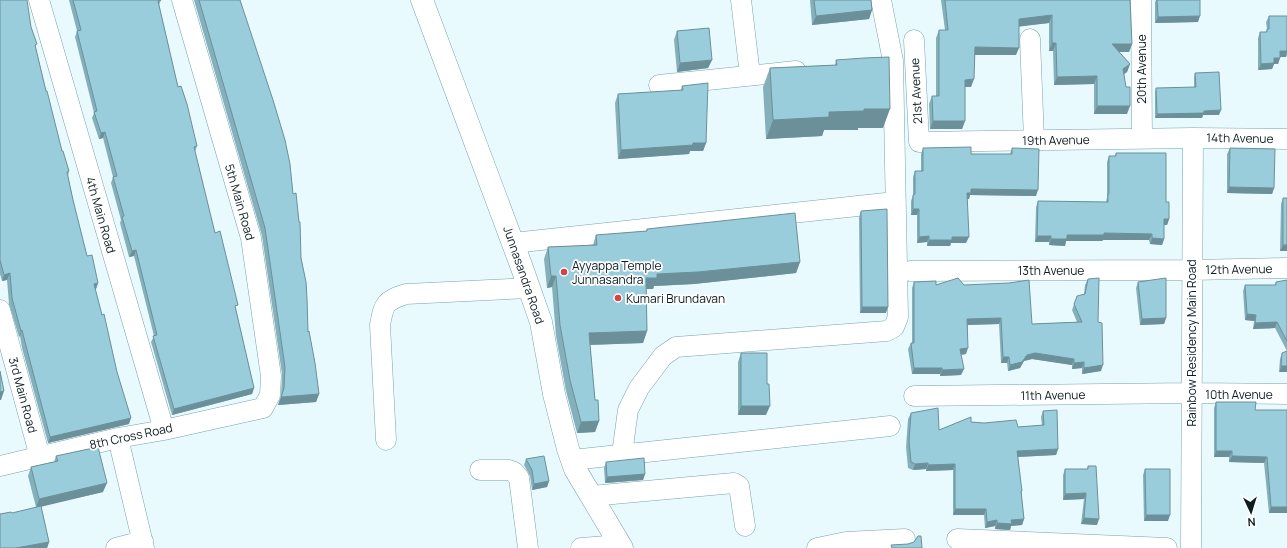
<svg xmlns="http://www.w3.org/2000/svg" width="1287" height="548" viewBox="0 0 1287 548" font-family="Manrope,sans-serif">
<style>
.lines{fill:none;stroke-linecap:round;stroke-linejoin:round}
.minor-casing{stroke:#79a2ad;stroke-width:21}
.tertiary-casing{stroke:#79a2ad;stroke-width:23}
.minor{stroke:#fff;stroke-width:20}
.tertiary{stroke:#fff;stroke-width:22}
.wall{fill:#84b0bc}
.shaded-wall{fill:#6b9099}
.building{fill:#99cddb;stroke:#6b9099}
.poi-dot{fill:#d24247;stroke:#fff;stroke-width:1.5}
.labels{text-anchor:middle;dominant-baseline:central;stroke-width:3.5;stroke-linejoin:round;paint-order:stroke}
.street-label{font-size:12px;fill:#0c1c20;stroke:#fff}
.poi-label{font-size:12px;fill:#0c1c20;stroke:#fff;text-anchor:start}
</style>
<rect width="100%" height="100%" fill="#e9faff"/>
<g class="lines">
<defs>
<path id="minor" d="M39,0l125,430
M741,0l9,75
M1141,0l1,138
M1030,39l4,101
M914,40l5,102 274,-4 94,1
M659,85l137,-14
M513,243l382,-41
M910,271l282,-1 95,-2
M0,310l40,147
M914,396l277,-3 96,1
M118,438l26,110
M386,440l-6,-115c4,-22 5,-24 26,-31l123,-6
M622,454l6,-44 11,-22 24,-32 13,-9 211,-16 7,-4 4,-10 -5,-256 -12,-61
M572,460l318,-34
M0,466l118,-28 46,-8 99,-22 7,-13 1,-19 -20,-138 -69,-238
M480,470h29l5,2 5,6 9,70
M591,496l143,-13 5,3 6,40
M957,539l210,9
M116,548l27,-7
M581,548l39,-3
M817,548l29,-6 59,-3
M1191,548l2,-410"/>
<path id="tertiary" d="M422,0l99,265 20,57 13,72 14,55 7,20 47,79"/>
</defs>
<use href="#minor" class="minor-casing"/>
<use href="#tertiary" class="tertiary-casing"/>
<use href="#minor" class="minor"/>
<use href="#tertiary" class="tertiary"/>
</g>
<path class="wall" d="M0,0l31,27 15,64 16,60 7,20 -1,5 5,24 14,56 11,27 -2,6h-1l34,135 -81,19 -26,-95 -2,-12 -1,1 -10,-33 -2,-24 -5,1 -2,-7z
M69,0h92l-2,5 19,82 19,59 -2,6 20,81 21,77 18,78 -2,6 -80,21 -21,-73 3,-6 -20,-80 -5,1 -9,-34 1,-3 -10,-37 2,-6 -10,-39 -4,1 -7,-21 2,-5 -19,-76 2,-6z
M194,0h46l61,258 7,74 11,62 -3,8 -38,3 3,-9 1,-22 -20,-138z
M810,0h61l1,10 -3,9 -57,6z
M941,0h189l2,44 -3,8h-10l11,12 -3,8 -3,2 3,40h-33v-30l-40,1 -1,-34h-4v-28l-30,3 -3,29h-41l-4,32h-6v34l-3,8h-32l-1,-25 3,-8h4v-58l3,-8h6z
M1156,0h44l-2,22 -43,1v-21z
M1269,16h18v39l-1,2h-6l-2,7h-4l-2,5 -14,1v-32l2,-6h6l1,-3 -1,-7z
M677,31l35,29 -4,8 -31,4 -3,-32z
M836,60l47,68h-25v2h-34l-2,6 -56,3 -3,-52 7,-19 65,-3z
M1195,73l24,42h-16l-1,3h-47v-26l1,-4h38v-11z
M682,86l24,57 -3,8h-13l-1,3 -71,5 -3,-56 3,-9 63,-4z
M923,148l48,6h39l2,-6 24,48 -66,-1 -1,4h-2l-1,44h-15l-1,3h-23v-4l-10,1v-28h-6v-14l2,-6v-18l2,-6h6v-17z
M1230,148l44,40 -2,6 -45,-1v-39z
M1116,153l50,49 3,17 -2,6h-3v14l-2,6 -12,-1 -1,-4h-46l-1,1h-36l-1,5 -16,-1v-3h-14l1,-35 2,-6 68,1 1,-5v-35l2,-6h6z
M1283,198l4,53h-7l1,-47z
M861,211l25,102h-26l-1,-96z
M647,229l153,33 -4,11 -102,11 -40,2 -1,3h-7l1,42 -4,12 -53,2 5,55 4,21 -4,11 -18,1 -11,-42 -10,-55 -4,-49 -5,1 -3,-29 4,-12 45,-2 3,-10 50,-4z
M1088,279l10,43 3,49 -19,3v-6l-10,1v-4l-40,-6 -8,2 -4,7 -12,3 -1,-8h-6l-2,-39 -31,1 -2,29 -5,1v20l-21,1v-2h-28l-4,-25 3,-6h1v-55l2,-6 22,3h28l68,39 45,-2 -5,-12 4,-11 8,-5 1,-9z
M1287,280v71l-12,-23 -22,1 1,-8 -9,-1 -2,-29 2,-6h30l1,-3z
M1138,282l28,36 -2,6 -24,1 -4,-37z
M1287,351l-8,21 1,-13 2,-6z
M741,353l25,62h-28v-53z
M1216,402l39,8 32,103h-18l-5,-50 -35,-1v-5h-15v-49z
M1043,411l15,38 -2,6 -38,2 6,62 -2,6 -11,1 -1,4 -15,-1v-3l-10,2 -1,-13h-31v-45l-27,1v-2l-13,1 -5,-2 -2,-21 2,-28 3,-6 28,17 32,-8 47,5 24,-1 -1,-9z
M56,456l47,36 -62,14 8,36 -2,6h-47l36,-41 -8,-31 3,-9 23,-5z
M526,459l23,22 -2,6 -15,3 -2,-14 -6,-11z
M606,462l39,12 -2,6 -38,3 -1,-15z
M1088,466l9,59 -16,-1 3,-25 -21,1v-25l2,-6h22z
M1145,469l23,52h-24l-1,-46z"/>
<path class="shaded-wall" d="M872,10l-3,9 -57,6 4,-9z
M1052,15l-3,8 -33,4 3,-8z
M1200,16l-2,6 -43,1 3,-6z
M1052,43h4l-3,8h-4z
M1112,44h20l-3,8h-20z
M975,47l44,1 -3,7h-44z
M1280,51h7l-1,6h-8z
M1274,58h6l-2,6h-4l-2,5 -14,1 3,-6z
M712,60l-4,8 -31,4 3,-9z
M1130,64l-3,8 -7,5 3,-8z
M1097,76l-3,8 -40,1 3,-8z
M974,79l-3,8h-9l3,-7z
M1097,106h33l-3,8h-33z
M864,109h26l-7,19h-25v2h-34l-2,6 -56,3 7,-19 56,-8z
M1221,110l-2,5h-16l-1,3h-47l2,-4z
M933,121h32l-3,8h-32z
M105,132l-2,6 -4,1 2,-6z
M693,143h13l-3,8h-13l-1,3 -71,5 3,-9z
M1229,187l45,1 -2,6 -45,-1z
M971,189l67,1 -2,6 -66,-1 -1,4h-4l2,-6z
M913,209h6l-2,6h-6z
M1164,219h5l-2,6h-5z
M1104,233l48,1 -3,6h-46l-1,1h-36l-1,5 -16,-1 2,-6 16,-4z
M929,236l-2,6 -10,1 2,-6z
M1037,236h14l-2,6h-14z
M952,237h17l-3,6h-15l-1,3h-23l2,-6z
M1152,238l12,1 -2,6 -12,-1z
M1283,245h4v6h-7z
M136,250l-2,6 -5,1 3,-6z
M800,262l-4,11 -102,11 -40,2 -1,3h-11l4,-11 11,-4z
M10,273l-3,7 -5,1 2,-6z
M551,276h5l-4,11 -5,1z
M98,283l-2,6 -4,1 2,-6z
M862,307h26l-2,6h-26z
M1247,314l9,1 -2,6 -9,-1z
M1001,318l-2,6 -34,1 2,-6z
M1166,318l-2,6 -24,1 2,-6z
M1277,322l-2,6 -22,1 2,-6z
M22,330l-2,6 -1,1 2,-6z
M647,331l-4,12 -58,2 4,-12z
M968,348l-2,6 -8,1 2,-6z
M1035,353l39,6 -2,6 -40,-6 -8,2 -4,7 -12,3 2,-6 17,-10z
M1003,357h6l-2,6h-6z
M1084,362l-2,6 -10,1 2,-6z
M1103,365l-2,6 -19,3 2,-6z
M1281,366h6v6h-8z
M914,368h28l-2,6h-28z
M964,369l-3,6 -21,1 2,-6z
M254,388l-2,6 -80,21 2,-6z
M4,391l-3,9h-1v-8z
M319,394l-3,8 -38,3 3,-8z
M741,406h29l-4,9h-28z
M131,418l-2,6 -81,19 2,-6z
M599,421l-4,11 -18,1 4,-11z
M1058,449l-2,6 -41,2 2,-6z
M1216,451h16l-3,6h-15z
M1232,456l35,1 -3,6 -35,-1z
M928,463l-2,6 -13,1 2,-6z
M955,464l-2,6 -27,1 2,-6z
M645,474l-2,6 -38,3 2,-6z
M549,481l-2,6 -15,3 2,-6z
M107,483l-4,9 -67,16 3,-9z
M1086,493l-2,6 -21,1 2,-6z
M1271,507h16v6h-18z
M955,509h31l-2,6h-31z
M1146,515h24l-2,6h-24z
M1084,518l15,1 -2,6 -16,-1z
M1024,519l-2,6 -11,1 -1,4 -15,-1 2,-6 14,-3z
M997,520l-2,6 -10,2 2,-6z
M49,542l-2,6h-31z"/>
<path class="building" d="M0,0h27l4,27 6,17 -2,1 11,46h1l15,60h1l6,20 -2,1 6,28 14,56 5,-1 6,28 -4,1 8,31 2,-1 13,58 14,46 -81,19 -25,-95 -3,-12 -1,1 -9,-33 -2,-25 -6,2 -4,-15z
M73,0h88l-3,1 20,86 3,-1 6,18 10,42 -3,1 21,86 5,-2 18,74 -3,1 19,82 -80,21 -21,-73 4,-1 -21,-85 -4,1 -10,-34 2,-1 -11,-39 4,-1 -12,-44 -4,1 -7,-21 3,-1 -20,-80 4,-1z
M199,0h41l33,100 12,40 5,24 3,30 3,-1 3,29h1l1,36 5,24 1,16 1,34 1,-1 6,32 4,31 -38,3 3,-9 1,-21 -20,-139z
M814,0h57l1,10 -56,6z
M945,0h185l2,44h-20l18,20 -7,5 3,18h4v19h-33v-30l-40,1 -1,-34h-4v-28l-33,4v29l-44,-1 -1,32 -9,1v41h-32l-1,-25h7v-66h9z
M1157,0h43v16l-42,1z
M1269,16h18v35h-7v7h-6v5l-13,1 -1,-32h7v-3h2z
M709,28l3,32 -32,3 -3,-32z
M889,57l1,52h-26v2l-35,1v5l-56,3 -3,-52 67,-3 -1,-5 28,-2z
M1219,72l2,38 -17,1v2l-47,1 -1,-26 40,-1 -1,-14z
M708,83l-2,60h-13v2l-72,5 -3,-56 65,-4 -1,-4z
M971,147v7h41v-6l27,1 -1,41 -67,-1v4h-4l2,44h-17v3h-23v-4l-10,1v-28h-6v-14l2,-1v-23h8v-23z
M1230,148l45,1 -1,39 -45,-1z
M1116,153h50v49h3v17h-5v20l-12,-1v-4l-48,-1v2h-37v4h-16v-3h-14l1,-35 70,1v-8h1v-38h7z
M1283,198h4v47h-4z
M887,209l1,98h-26l-1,-96z
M795,213l5,49 -102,10 -41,2v4h-11l1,53 -58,2 6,67h3l1,21 -18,1 -11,-42 -10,-55 -4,-49h-5l-3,-29 49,-2 -1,-10 51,-4v-2z
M958,278l6,7 45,-2 20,-3 3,44 50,-2 -8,-18 2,-5 1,-3 8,-2 3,-15 11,-1 -1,44 4,1 1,42 -19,3v-6l-10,1v-4l-39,-6 -8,2 -5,7 -12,3 -1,-8h-6l-2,-39 -34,1 1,29 -8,1 4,20 -22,1v-2h-28l-3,-25h3v-61l22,-1v4z
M1166,278v40l-24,1 -4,-37z
M1287,280v61l-10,-19 -22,1 1,-8 -9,-1 -2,-29h31v-3z
M1287,351v15h-6l1,-13z
M741,353h26v31h2l1,22h-29z
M0,371l4,20 -4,1z
M1216,402h40l-1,8h32v97h-16l-4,-50 -35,-1v-5h-16z
M938,408l1,22 32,-13v5l13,1 32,-3 2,7 26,-2 -1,-14 14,-1 1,39 -41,2 5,40h-1l3,28 -13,1 1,4 -15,-1v-3l-10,2 -1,-13h-31v-45l-27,1v-2l-13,1 -4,-2 -2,-21 2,-28z
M98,447l9,36 -68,16 -8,-32 27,-6 -2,-5z
M544,456l5,25 -15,3 -2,-14 -6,-11z
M644,458l1,16 -38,3 -1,-15z
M1088,466h8l3,53 -15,-1 2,-25 -21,1v-25h23z
M1145,469h25v46h-24z
M41,506l8,36 -33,6h-16v-34l11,-2 1,1z
M918,536h3l1,12h-30l-1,-3 17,-1 6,-2z"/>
<g class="poi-dot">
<circle cx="564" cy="272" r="4"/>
<circle cx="618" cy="298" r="4"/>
</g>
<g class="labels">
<g class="street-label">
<text transform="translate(1141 69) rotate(-90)">20th Avenue</text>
<text transform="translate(916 91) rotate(-93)">21st Avenue</text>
<text transform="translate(1240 138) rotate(1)">14th Avenue</text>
<text transform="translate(1056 140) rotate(-1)">19th Avenue</text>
<text transform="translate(240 202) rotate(74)">5th Main Road</text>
<text transform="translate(101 215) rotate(74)">4th Main Road</text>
<text transform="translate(1239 269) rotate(-1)">12th Avenue</text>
<text x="1051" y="270">13th Avenue</text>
<text transform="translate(524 275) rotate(71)">Junnasandra Road</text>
<text transform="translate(1191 343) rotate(-90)">Rainbow Residency Main Road</text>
<text x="1239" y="394">10th Avenue</text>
<text transform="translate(23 395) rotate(75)">3rd Main Road</text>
<text transform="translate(1053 395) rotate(-1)">11th Avenue</text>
<text transform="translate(131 436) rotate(-12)">8th Cross Road</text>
</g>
<g class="poi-label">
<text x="572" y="265">Ayyappa Temple<tspan x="572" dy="14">Junnasandra</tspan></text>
<text x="626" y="298">Kumari Brundavan</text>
</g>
</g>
<g transform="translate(1251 512) rotate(176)" stroke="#ffffff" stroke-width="3" paint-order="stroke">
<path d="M0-3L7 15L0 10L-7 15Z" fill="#0c1c20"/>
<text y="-6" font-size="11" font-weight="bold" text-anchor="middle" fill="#0c1c20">N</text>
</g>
</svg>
